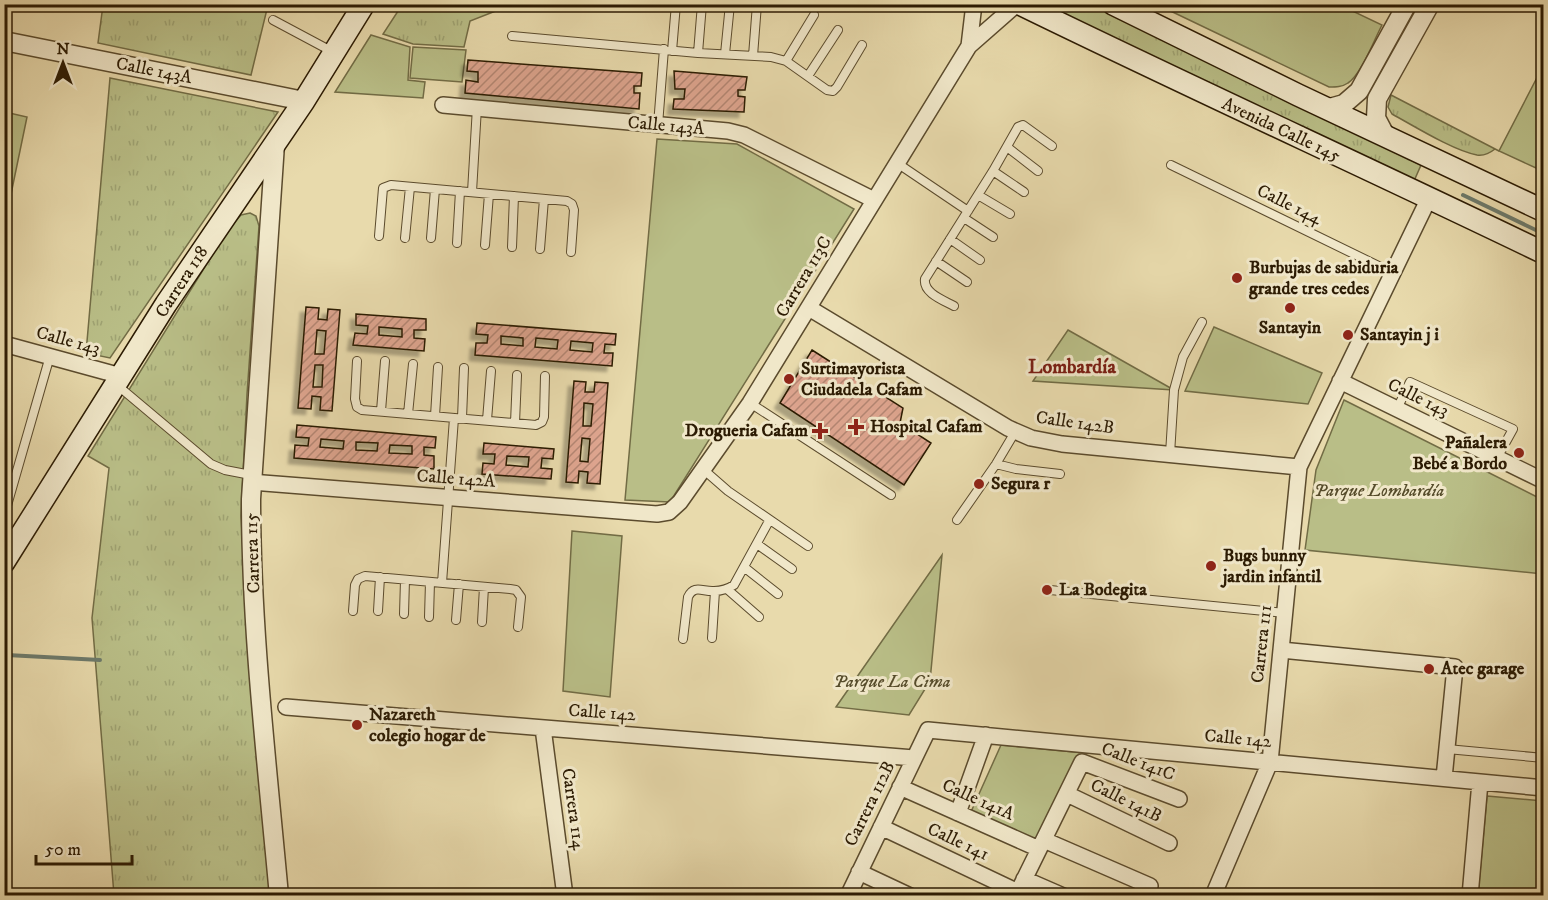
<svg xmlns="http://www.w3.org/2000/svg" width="1548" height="900" viewBox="0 0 1548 900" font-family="'IM FELL DW Pica',serif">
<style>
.grass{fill:url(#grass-tufts);stroke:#726c45;stroke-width:1.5}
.green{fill:#b9be87;stroke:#726c45;stroke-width:1.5}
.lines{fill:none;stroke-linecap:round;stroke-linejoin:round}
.stream{stroke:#6d7a6b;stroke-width:4}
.building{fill:url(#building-hatch);stroke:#2c1b03;stroke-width:1.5;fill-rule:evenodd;filter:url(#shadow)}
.service-casing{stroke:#5b4b2d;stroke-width:10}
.minor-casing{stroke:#5b4b2d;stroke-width:18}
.tertiary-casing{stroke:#5b4b2d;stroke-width:21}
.secondary-casing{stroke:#2c1b03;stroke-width:24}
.service{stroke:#f0e7c9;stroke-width:8}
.minor{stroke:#f0e7c9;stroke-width:15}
.tertiary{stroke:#f0e7c9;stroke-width:18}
.secondary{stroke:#f0e7c9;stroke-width:21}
.poi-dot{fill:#8f2418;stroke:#f0e7c9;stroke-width:2}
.labels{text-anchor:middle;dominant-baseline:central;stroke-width:6;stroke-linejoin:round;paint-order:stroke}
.street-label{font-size:18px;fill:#2c1b03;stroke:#f0e7c9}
.poi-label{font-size:18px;font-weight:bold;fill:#2c1b03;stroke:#f0e7c9;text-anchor:start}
.park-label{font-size:18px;font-style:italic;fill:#564c2b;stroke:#f0e7c9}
.neighbourhood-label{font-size:20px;font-weight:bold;fill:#7a1f14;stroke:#f0e7c9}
</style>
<defs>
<pattern id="grass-tufts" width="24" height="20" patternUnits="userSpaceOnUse" patternTransform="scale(1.5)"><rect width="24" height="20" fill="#b9be87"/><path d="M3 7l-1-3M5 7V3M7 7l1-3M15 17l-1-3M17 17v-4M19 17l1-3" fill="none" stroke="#9fa373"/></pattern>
<pattern id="building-hatch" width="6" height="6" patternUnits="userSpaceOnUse" patternTransform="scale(1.5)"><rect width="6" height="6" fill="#dda48e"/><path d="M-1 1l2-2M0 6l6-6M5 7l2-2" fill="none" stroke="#b38572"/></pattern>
<filter id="shadow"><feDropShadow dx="-5.5" dy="5.5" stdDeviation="1.5" flood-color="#0004"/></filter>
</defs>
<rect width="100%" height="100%" fill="#e8daac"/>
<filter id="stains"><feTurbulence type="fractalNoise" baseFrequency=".00333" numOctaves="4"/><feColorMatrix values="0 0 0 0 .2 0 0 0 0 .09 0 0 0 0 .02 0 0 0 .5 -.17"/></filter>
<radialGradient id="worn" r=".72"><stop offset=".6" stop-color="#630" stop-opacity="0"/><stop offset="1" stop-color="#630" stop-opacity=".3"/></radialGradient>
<path class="grass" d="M103,5v-1l165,1 -17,70 -153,-32z
M402,5v-1l109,1 -41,16 -6,26 -51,-3 -30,-10z
M1045,5h47l329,160 -7,16z
M110,78l168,34 -168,246 -24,-5z
M1391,95l108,56 -4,-2c-5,4 -11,7 -18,6 -23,-4 -63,-29 -85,-41l-4,-7z
M250,213l6,3 3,10 -12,168 -6,122 9,158 20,221h-156l-22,-277 17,-150 -21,-12 141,-228 12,-13z"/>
<path class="green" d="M1158,5h182l42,20c-8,15 -21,50 -34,58 -6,4 -12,4 -19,4z
M371,35l39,12 -2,33 17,2 -2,16 -88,-6z
M413,47l53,3 -4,32 -52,-4z
M1543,66v87l-7,15 -37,-17z
M5,112l22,5 -22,106 -1,-111z
M657,139l80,5 117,65 -184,293 -45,-2z
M1214,327l108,46 -14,31 -123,-13z
M1068,330l106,60 -141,-9z
M1344,400l199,100v74l-238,-24 11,-80z
M572,531l50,5 -12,161 -47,-6z
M942,555l-12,126 -21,34 -73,-8z
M1001,745l84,8 -44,90 -71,-29z
M1487,796l56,5v94h-65z"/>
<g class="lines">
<path class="stream" d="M1463,195l81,39
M7,655l93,5"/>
</g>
<path class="building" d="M468,60l174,13 -1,13h-7v7h6l-1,16 -174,-16 1,-13 12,2v-10l-11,-1z
M674,71l73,6 -2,13h-7v6l7,1 -1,15 -71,-3 1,-10h10l1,-10h-10z
M306,307l13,1 -1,11 9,1 1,-11 12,1 -8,101 -12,-1 1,-13 -9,-1 -1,13 -13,-1zM317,330l9,1 -2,23h-9zM315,365h8l-1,22h-9z
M356,314l70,5v11h-12v8l11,1 -1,12 -71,-6 2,-12 12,1 1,-8 -12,-1zM379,327l23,2v8l-23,-2z
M477,323l139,11 -1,11 -10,-1 -1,9h9l-1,13 -137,-11 1,-12h11l1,-8 -12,-1zM501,336l22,2v8l-22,-2zM536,338l22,2 -1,9 -22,-2zM571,341l22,2 -1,9 -22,-2z
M812,350l91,58 -3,15 31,20 -27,42 -124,-82z
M574,381l12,1 -1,10h9l1,-10 13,1 -8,101 -13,-1 1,-11 -9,-1 -1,12 -12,-1zM584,403l9,1 -2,22h-8zM582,438l8,1 -2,23 -8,-1z
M297,425l139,12 -1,11 -11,-1v8l10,1v13l-140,-11 1,-13 13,1 1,-8 -13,-1zM321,439l23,2 -1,8 -23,-2zM356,442l22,1 -1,8 -21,-1zM390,445l22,1v8l-23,-1z
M484,443l70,6 -1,10 -11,-1 -1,10 11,1 -1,10 -69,-5 1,-11 11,1 1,-10h-12zM507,456l22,1 -1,10 -22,-2z"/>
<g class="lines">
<defs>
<path id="service" d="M273,20l60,32
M512,36l186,17 73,4 15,4 41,29 6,1 4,-4 25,-42
M672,51l4,-47
M698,53l4,-49
M725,54l5,-50
M753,56l4,-52
M786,61l28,-46
M808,76l30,-46
M658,125l6,-76
M1007,147l31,24
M897,163l71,48
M1171,165l222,108
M993,171l31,21
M472,192l5,-85
M978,195l32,19
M964,218l29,19
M379,236l4,-48 8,-3 176,16 5,3 2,6 -3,42
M405,238l5,-51
M431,238l4,-49
M950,239l30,21
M457,243l3,-52
M485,245l4,-51
M512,247l2,-51
M540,249l4,-50
M936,261l31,21
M954,306c-11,-6 -31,-13 -29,-27l68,-108 25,-44 5,-2 29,21
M357,361l-2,38 2,8 5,3 174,15 6,-3 2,-5 1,-41
M117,385l94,79 14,6 26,5
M750,403l141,92
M1397,409l13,-27 103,47 -16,29
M381,411l4,-50
M408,414l5,-50
M435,416l3,-49
M462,418l2,-50
M487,420l4,-49
M515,423l2,-48
M1170,454l4,-64 9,-33 19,-35
M996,464l20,5 44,5
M704,470l24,21 80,55
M4,516l46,-160
M957,520l39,-56 19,-32
M757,544l35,25
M744,567l34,27
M442,583l12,-165
M727,589l32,28
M1050,590l235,23
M353,611l2,-26 3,-6 7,-3 145,13 6,1 5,7 -3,30
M378,611l2,-34
M404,614l1,-34
M429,617l1,-35
M456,620l3,-36
M482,622l2,-35
M712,638l3,-47
M683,639l5,-42c6,-13 15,-5 26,-6 8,0 14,-2 20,-6l35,-64
M1447,749l97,9"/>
<path id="minor" d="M969,46l5,-42
M443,105l285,26 16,4 130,65
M809,308l199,120 23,10 31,6 237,23
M4,344l117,32
M1340,381l204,100
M252,482l405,32 12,-2 11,-10 70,-99 219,-357 48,-42
M1281,650l174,17 -11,111
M286,707l628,51
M543,728l22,168
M900,787l139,62
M1067,794l102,49
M958,813l28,-78
M881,827l137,65
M1044,840l106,46
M859,872l51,24
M1024,879l39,17
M848,896l80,-166 616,58
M1016,896l66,-134 97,37
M1213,896l57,-134 29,-295 130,-269
M1470,896l10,-114"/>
<path id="tertiary" d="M4,41l300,60
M1326,109l18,-5 15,-13 48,-87
M1386,137l-10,-19 1,-19 53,-95
M275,144l-24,355c0,132 16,264 28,397"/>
<path id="secondary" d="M1020,4c174,85 350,165 524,249
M1113,4l185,91 246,116
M4,562l162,-258 138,-203 60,-97"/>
</defs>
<use href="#service" class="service-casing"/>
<use href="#minor" class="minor-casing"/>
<use href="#tertiary" class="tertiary-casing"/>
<use href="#secondary" class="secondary-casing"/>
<use href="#service" class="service"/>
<use href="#minor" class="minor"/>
<use href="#tertiary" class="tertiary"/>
<use href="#secondary" class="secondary"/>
</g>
<g class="poi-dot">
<circle cx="1237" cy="278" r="6"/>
<circle cx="1290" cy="308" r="6"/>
<circle cx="1348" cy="335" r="6"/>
<circle cx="789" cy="379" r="6"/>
<path d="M853 418h6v6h6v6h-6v6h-6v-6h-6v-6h6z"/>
<path d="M817 422h6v6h6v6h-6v6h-6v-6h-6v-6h6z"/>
<circle cx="1519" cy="453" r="6"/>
<circle cx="979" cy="484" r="6"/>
<circle cx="1211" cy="566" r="6"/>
<circle cx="1047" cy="590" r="6"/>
<circle cx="1429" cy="669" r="6"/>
<circle cx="357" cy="725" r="6"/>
</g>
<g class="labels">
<g class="street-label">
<text transform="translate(154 71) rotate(11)">Calle 143A</text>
<text transform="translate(666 126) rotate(5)">Calle 143A</text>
<text transform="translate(1281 130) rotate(25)">Avenida Calle 145</text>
<text transform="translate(1289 205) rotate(26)">Calle 144</text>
<text transform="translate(804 277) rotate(-59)">Carrera 113C</text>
<text transform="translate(182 282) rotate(-57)">Carrera 118</text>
<text transform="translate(68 341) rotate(15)">Calle 143</text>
<text transform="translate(1418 398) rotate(26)">Calle 143</text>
<text transform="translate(1075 423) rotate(8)">Calle 142B</text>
<text transform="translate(456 479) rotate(4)">Calle 142A</text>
<text transform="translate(253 553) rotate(-92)">Carrera 115</text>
<text transform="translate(1262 644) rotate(-84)">Carrera 111</text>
<text transform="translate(602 713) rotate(4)">Calle 142</text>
<text transform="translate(1238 739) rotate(5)">Calle 142</text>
<text transform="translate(1138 762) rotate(21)">Calle 141C</text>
<text transform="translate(978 800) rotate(24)">Calle 141A</text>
<text transform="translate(1126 801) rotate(26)">Calle 141B</text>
<text transform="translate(870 804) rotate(-64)">Carrera 112B</text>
<text transform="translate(573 809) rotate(82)">Carrera 114</text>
<text transform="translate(958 842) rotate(25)">Calle 141</text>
</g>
<g class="poi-label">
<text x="1249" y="268">Burbujas de sabiduria<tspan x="1249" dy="21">grande tres cedes</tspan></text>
<text x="1290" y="328" text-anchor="middle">Santayin</text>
<text x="1360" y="335">Santayin j i</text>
<text x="801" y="369">Surtimayorista<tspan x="801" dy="21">Ciudadela Cafam</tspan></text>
<text x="870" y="427">Hospital Cafam</text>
<text x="808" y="431" text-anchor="end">Drogueria Cafam</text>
<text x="1507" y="443" text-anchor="end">Pañalera<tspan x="1507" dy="21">Bebé a Bordo</tspan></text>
<text x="991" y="484">Segura r</text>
<text x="1223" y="556">Bugs bunny<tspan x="1223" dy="21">jardin infantil</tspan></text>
<text x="1059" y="590">La Bodegita</text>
<text x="1441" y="669">Atec garage</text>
<text x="369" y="715">Nazareth<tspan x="369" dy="21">colegio hogar de</tspan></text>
</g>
<g class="park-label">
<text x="1379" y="491">Parque Lombardía</text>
<text x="892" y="682">Parque La Cima</text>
</g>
<g class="neighbourhood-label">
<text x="1072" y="367">Lombardía</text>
</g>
</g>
<rect width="1548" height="900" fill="none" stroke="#e8daac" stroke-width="24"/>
<rect x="6" y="6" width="1536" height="888" fill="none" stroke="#2c1b03" stroke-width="3"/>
<rect x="12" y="12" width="1524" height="876" fill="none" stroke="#2c1b03" stroke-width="1.5"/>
<g transform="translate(63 63)" stroke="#f0e7c9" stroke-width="4.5" paint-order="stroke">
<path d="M0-4.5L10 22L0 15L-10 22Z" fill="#2c1b03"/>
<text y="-9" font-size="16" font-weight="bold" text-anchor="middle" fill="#2c1b03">N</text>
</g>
<path d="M36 855v9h96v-9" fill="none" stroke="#2c1b03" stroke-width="3"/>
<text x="45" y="855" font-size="18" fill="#2c1b03" stroke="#f0e7c9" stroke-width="4.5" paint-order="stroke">50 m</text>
<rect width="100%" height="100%" filter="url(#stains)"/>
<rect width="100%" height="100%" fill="url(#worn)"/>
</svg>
